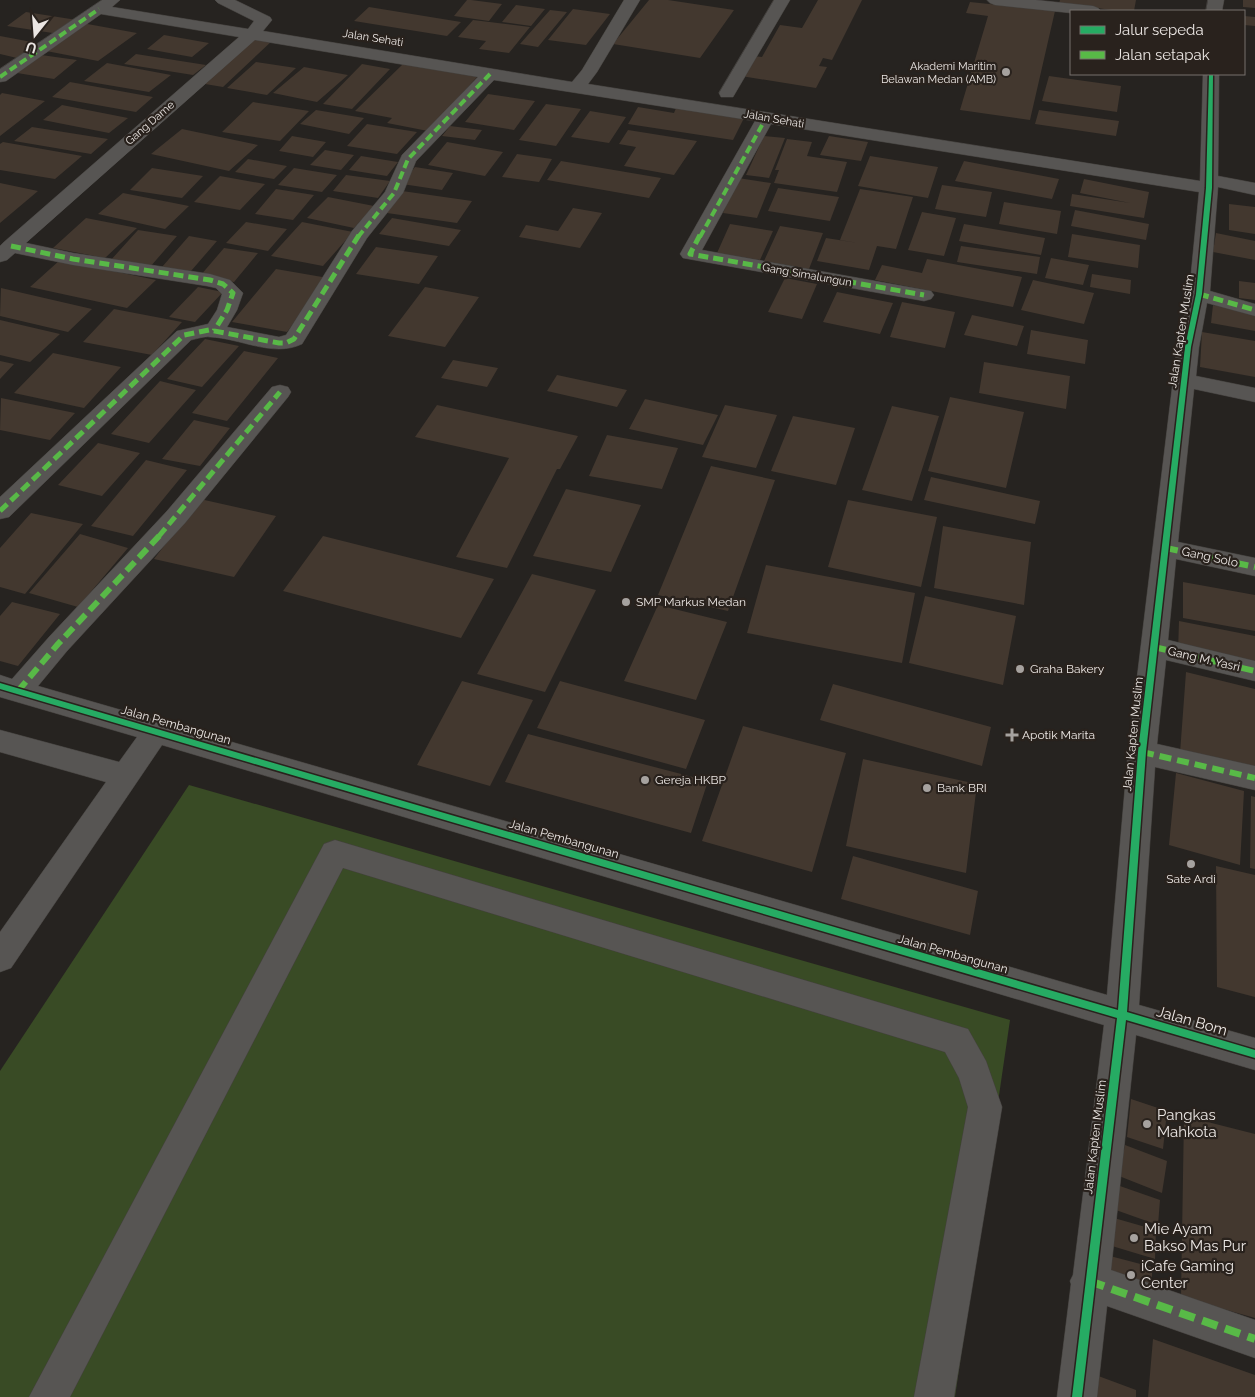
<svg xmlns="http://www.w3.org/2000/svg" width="1255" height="1397" viewBox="0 0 1255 1397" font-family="Raleway,sans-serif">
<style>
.green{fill:#394b25}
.building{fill:#43382f}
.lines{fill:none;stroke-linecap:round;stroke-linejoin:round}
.minor-casing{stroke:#43403d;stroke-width:1}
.minor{fill:#575553;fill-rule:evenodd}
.quiet-far3{stroke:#58b947;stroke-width:4;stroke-dasharray:8 4;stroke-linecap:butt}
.quiet-far2{stroke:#58b947;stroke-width:5;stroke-dasharray:10 5;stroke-linecap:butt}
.quiet-far1{stroke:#58b947;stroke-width:6;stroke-dasharray:12 6;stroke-linecap:butt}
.quiet{stroke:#58b947;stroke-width:8;stroke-dasharray:16 8;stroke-linecap:butt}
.cycleway-casing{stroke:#29221d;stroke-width:3}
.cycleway{fill:#26ab63;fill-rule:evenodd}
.poi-dot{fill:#a6a29f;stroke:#29221d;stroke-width:2}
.labels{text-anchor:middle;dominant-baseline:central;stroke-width:4.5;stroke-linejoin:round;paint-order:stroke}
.far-street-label{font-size:11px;fill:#ebe6e3;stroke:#29221d}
.far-poi-label{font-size:11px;fill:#ebe6e3;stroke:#29221d;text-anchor:end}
.street-label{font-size:12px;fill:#ebe6e3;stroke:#29221d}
.poi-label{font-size:12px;fill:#ebe6e3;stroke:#29221d;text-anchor:start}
.near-street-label{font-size:15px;fill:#ebe6e3;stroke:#29221d}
.near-poi-label{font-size:15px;fill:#ebe6e3;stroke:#29221d;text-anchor:start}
</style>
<rect width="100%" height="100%" fill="#262320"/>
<path class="green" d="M189,785l821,235 -55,377h-955v-326z"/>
<path class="building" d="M467,0h4l31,4 -13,17 -35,-5z
M649,0h19l66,10 -34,48 -87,-14z
M818,0h44l-30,60 -9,-2 -4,8 8,1 -11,21 -75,-12 12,-20 9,1 18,-32 22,3z
M1060,0h76l-2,11h-15l-60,-8z
M1243,0h12v8l-12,-1z
M970,2l85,9 -25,109 -70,-10 28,-94 -22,-3z
M516,5l29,4 -14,17 -29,-4z
M369,7l92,15 -14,14 -93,-15z
M573,9l37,5 -24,31 -38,-5z
M550,10l17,2 -29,35 -18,-3z
M26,12l51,8 -18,14 -52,-8z
M1244,16l11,1v9l-11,-1z
M473,20l57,7 -21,26 -30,-4 7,-8 -28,-4z
M82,23l55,10 -39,28 -57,-11z
M164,35l45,8 -17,14 -45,-8z
M0,36l37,7 -20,15 -17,-4z
M256,38l17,2 -50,47 -18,-3z
M34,54l43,6 -23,19 -43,-7z
M136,54l70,11 -13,10 -69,-11z
M256,62l40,6 -29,27 -40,-7z
M107,63l64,12 -22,17 -65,-11z
M362,64l28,5 -38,40 -29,-5z
M403,64l75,12 -50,55 -41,-8 5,-5 -37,-7z
M304,67l44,8 -31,27 -44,-9z
M1049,76l72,10 -4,26 -75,-11z
M70,82l83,15 -17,15 -84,-15z
M2,93l43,8 -45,35v-41z
M488,94l47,7 -21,29 -49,-8z
M253,102l56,9 -29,30 -58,-9z
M546,104l35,5 -25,37 -37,-6z
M62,105l66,13 -19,15 -66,-13z
M638,107l36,6 2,-5 68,10 -11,22 -105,-16z
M316,110l48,8 -15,16 -49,-10z
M1039,110l80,11 -3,15 -81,-12z
M590,111l36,6 -17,26 -38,-6z
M367,124l50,8 -20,22 -50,-8z
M450,126l32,4 -7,10 -33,-4z
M32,127l76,12 -17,15 -77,-13z
M182,129l76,16 -29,26 -78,-17z
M628,130l69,11 -23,34 -50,-9 12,-19 -17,-3z
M292,136l34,6 -13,15 -34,-6z
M764,136l21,2 -16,40 -23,-3z
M829,136l39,6 -7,19 -41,-6z
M787,139l25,3 -5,14 40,6 -10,30 -63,-9 5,-13h-4z
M3,142l79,14 -27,23 -55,-9v-26z
M447,142l56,10 -18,24 -57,-11z
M325,150l29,5 -13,15 -31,-5z
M517,154l35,5 -13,23 -37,-5z
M361,156l37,6 -11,14 -38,-6z
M870,156l68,11 -10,31 -70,-12z
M248,159l39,7 -13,13 -39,-7z
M561,161l100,17 -12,20 -102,-18z
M964,161l95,18 -7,20 -97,-18z
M415,167l38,6 -11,17 -40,-6z
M152,168l51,8 -21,22 -52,-8z
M294,168l43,7 -15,17 -44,-7z
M346,175l44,6 -12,17 -45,-7z
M220,176l45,8 -25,26 -46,-8z
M738,178l33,5 -14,35 -34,-5z
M1084,179l65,13 -5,26 -74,-12 2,-12 58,9 -50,-10z
M0,183l38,8 -38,32z
M942,185l50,7 -6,25 -51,-8z
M778,188l61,9 -9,24 -62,-10z
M276,189l38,6 -21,25 -38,-6z
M860,189l53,8 -17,52 -19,-3 -8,24 -52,-9 9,-23 32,5 -18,-3z
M402,191l70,10 -15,22 -70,-10z
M123,193l66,13 -24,23 -67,-15z
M328,197l46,9 -20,22 -47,-10z
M1004,202l57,9 -4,23 -58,-10z
M1229,204l26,3v27l-26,-4z
M573,208l29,5 -22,35 -61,-11 7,-12 32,6z
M1075,210l74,14 -3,16 -75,-14z
M922,212l34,6 -12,38 -36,-6z
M86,218l51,10 -32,30 -52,-10z
M392,218l69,12 -12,16 -70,-12z
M246,222l41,7 -19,22 -42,-8z
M302,222l51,10 -30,34 -52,-10z
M730,224l43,7 -13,29 -43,-7z
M964,224l81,14 -4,17 -82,-14z
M780,226l43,7 -14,36 -45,-8z
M138,230l39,6 -27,31 -40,-6z
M1216,233l39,8v19l-42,-8z
M1072,234l68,11 -2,23 -70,-11z
M189,236l28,5 -26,30 -29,-4z
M961,246l79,11 -3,17 -80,-12z
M376,247l62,9 -19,28 -63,-10z
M224,248l34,5 -24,29 -34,-6z
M1051,258l38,7 -6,20 -38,-7z
M927,259l95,18 -9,30 -138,-27 7,-15 40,8z
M60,260l96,20 -29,28 -97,-21z
M276,269l52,9 -41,54 -55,-10z
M1092,274l39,6 -1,14 -40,-7z
M785,278l32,6 -15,35 -34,-7z
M1033,280l61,13 -10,31 -63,-14z
M1239,281l16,2v17l-16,-2z
M198,287l25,5 -28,30 -26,-5z
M425,287l54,10 -34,50 -57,-11z
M1,288l91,21 -24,23 -68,-16z
M837,292l56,11 -13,31 -57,-12z
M902,302l53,10 -10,36 -55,-11z
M1213,305l42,8v18l-44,-8z
M114,309l68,13 -30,33 -69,-13z
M972,315l52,11 -7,20 -53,-11z
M0,320l60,14 -30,28 -30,-7z
M1031,330l57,10 -3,24 -58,-10z
M1202,332l53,9v36l-55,-10z
M205,339l34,7 -37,41 -35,-8z
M244,351l34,7 -51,63 -35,-8z
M53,353l68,14 -37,41 -70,-15z
M453,360l45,8 -11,19 -46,-9z
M0,361l14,3 -14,15z
M984,362l86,14 -4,33 -87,-16z
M557,375l70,15 -10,17 -70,-16z
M160,381l36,9 -47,53 -38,-9z
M950,397l74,15 -18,76 -78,-17z
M1,398l74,15 -25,27 -50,-10z
M645,399l73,16 -15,30 -74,-16z
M437,405l141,31 -18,33h-3l-50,99 -51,-11 53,-99 -94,-21z
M725,405l52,10 -21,53 -54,-11z
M892,406l47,10 -27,85 -50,-11z
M793,416l62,12 -19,57 -65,-14z
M194,420l36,8 -30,38 -38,-7z
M607,435l71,13 -16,41 -73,-13z
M98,443l42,10 -38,43 -44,-11z
M146,460l41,10 -54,66 -42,-10z
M711,466l64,14 -47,131 -70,-16z
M931,477l109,24 -5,23 -111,-24z
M566,489l75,16 -30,67 -78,-16z
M200,499l76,17 -42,61 -80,-18z
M848,500l89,17 -16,70 -93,-20z
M31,513l52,11 -58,70 -25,-7v-39z
M943,526l88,16 -7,63 -90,-17z
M80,534l48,14 -50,59 -49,-14z
M323,536l171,43 -33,59 -178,-47z
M766,565l149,28 -13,70 -155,-30z
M532,574l64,16 -51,102 -68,-18z
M1183,582l72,13v36l-72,-13z
M925,596l91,20 -13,69 -94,-22z
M12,602l48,12 -42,52 -18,-5v-45z
M658,605l69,17 -31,78 -72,-19z
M1179,621l76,15v33l-77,-17z
M1186,672l69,17v83l-75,-19z
M462,681l71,19 -43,86 -73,-21z
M560,681l145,39 -19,49 -149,-41z
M833,684l158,43 -9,39 -162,-46z
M743,726l103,27 -34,119 -110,-31z
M528,734l180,47 -17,52 -186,-51z
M863,759l114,25 -11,89 -120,-27z
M1176,773l68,18 -4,74 -71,-20z
M1251,796l4,1v72l-5,-1z
M853,856l125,35 -8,44 -129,-36z
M1216,866l39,9v122l-38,-10z
M1131,1099l36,12 -4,38 -36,-12z
M1184,1116l71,18v184l-74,-21z
M1125,1145l42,16 -5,32 -43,-17z
M1117,1185l43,15 -2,25 -45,-16z
M1114,1218l42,12 -1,29 -43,-13z
M1110,1256l42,11v28l-43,-12z
M1153,1339l102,36v22h-107z
M1093,1374l43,16v7h-45z"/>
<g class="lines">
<defs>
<path id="minor" d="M102,0h18l-8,7 136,22 6,-8 -36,-18 -3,-3h20l35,17 2,3 -9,11 309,51 10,-12 42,-70h16l-43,72 -9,12 612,97 3,-107h16l-1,102 37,7v12l-37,-8 -8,104 45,13v12l-48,-13 -8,44 -3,29 59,12v14l-61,-13 -16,153 77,16v18l-79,-17 -8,81 87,21v20l-89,-21 -9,84 98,22v24l-100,-23 -16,238 116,33v32l-119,-35 -25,235 144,50v38l-148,-52 -10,91h-40l14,-113 -1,-3 3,-6 31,-250 -942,-280 -151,223 -11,4v-40l106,-150 -106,-30v-22l119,32 18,-25 -137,-40v-22l12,4 37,-42 118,-126 105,-124 8,-2 8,2 3,5 -3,5 -103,126 -118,128 -29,35 1069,309 21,-243 49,-405 12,-53 10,-102 -428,-68 -69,126 229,41 3,4 -3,4 -7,2 -241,-43 -3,-4 75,-133 -261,-41 -78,81 -13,32 -36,45 -65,106c-29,14 -62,-6 -92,-7 -6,-1 -13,2 -19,3l-182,177 -9,2v-22l177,-166 31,-7 9,-14 5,-16 -6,-6 -9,-2 -134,-21 -58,-12 -8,7 -7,2v-16l4,-4 235,-205 -138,-23 -95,67 -6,1v-13zM255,40l223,37 -76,78 -17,37 -33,39 -66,104 -7,2 -52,-10 10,-17 6,-17 -13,-13 -20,-6 -137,-21 -47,-10z
M774,0h16l-57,97h-12l-2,-4z
M987,0h49l57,6 5,2 3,3h-30v2l-76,-8 -5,-2z
M1208,0h16l-2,11h-16z
M335,840l633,189 18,32 16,46 -48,290h-40l54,-290 -9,-29 -14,-26 -602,-184 -273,529h-41l295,-553z"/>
</defs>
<use href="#minor" class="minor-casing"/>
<use href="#minor" class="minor"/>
<path class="quiet-far3" d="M0,77l99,-68
M358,237l36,-44 14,-34 82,-85
M700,237l66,-119"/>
<path class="quiet-far2" d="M700,235l-10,19 234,41
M11,246l62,13 137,21 13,4 10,9 -6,17 -13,21
M1199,294l56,16
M0,511l184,-176 25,-5 70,13h7l8,-4 65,-104
M159,536l121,-144"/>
<path class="quiet-far1" d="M1166,548l89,19
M1154,647l101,24
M18,691l40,-47 102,-109
M1142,752l113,26"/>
<path class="quiet" d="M1089,1281l166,58"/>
<defs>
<path id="cycleway" d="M1209,74h4l-1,114 -10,106 -11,53 -45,405 -19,260 128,38v8l-129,-38 -44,377h-10l45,-379 -1117,-329v-6l1118,327 20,-258 47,-405 11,-53 10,-106z"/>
</defs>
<use href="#cycleway" class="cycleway-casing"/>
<use href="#cycleway" class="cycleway"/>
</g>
<g class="poi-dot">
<circle cx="1006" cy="72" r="5"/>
<circle cx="626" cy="602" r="5"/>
<circle cx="1020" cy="669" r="5"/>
<path d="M1009.5 727.5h5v5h5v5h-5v5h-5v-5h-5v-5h5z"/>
<circle cx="645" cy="780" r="5"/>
<circle cx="927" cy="788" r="5"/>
<circle cx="1191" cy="864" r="5"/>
<circle cx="1147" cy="1124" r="5"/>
<circle cx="1134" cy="1238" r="5"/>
<circle cx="1131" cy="1275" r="5"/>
</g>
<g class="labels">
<g class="far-street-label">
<text transform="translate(373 38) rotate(9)">Jalan Sehati</text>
<text transform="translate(774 119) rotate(10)">Jalan Sehati</text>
<text transform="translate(150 123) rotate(-41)">Gang Dame</text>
<text transform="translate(807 275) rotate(10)">Gang Simalungun</text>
</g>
<g class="far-poi-label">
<text x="996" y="66">Akademi Maritim<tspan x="996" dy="13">Belawan Medan (AMB)</tspan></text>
</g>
<g class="street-label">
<text transform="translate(1181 331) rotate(-81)">Jalan Kapten Muslim</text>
<text transform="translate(1210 557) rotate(12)">Gang Solo</text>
<text transform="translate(1204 659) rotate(13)">Gang M. Yasri</text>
<text transform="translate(176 725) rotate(16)">Jalan Pembangunan</text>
<text transform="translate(1133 734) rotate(-84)">Jalan Kapten Muslim</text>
<text transform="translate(564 839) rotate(16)">Jalan Pembangunan</text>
<text transform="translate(953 954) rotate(16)">Jalan Pembangunan</text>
<text transform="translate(1095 1137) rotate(-83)">Jalan Kapten Muslim</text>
</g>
<g class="poi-label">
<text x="636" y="602">SMP Markus Medan</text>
<text x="1030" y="669">Graha Bakery</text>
<text x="1022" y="735">Apotik Marita</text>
<text x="655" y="780">Gereja HKBP</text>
<text x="937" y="788">Bank BRI</text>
<text x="1191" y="879" text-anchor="middle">Sate Ardi</text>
</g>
<g class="near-street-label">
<text transform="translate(1192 1021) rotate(16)">Jalan Bom</text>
</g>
<g class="near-poi-label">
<text x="1157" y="1115">Pangkas<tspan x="1157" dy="17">Mahkota</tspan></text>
<text x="1144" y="1229">Mie Ayam<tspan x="1144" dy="17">Bakso Mas Pur</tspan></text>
<text x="1141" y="1266">iCafe Gaming<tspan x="1141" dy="17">Center</tspan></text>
</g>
</g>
<rect x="1070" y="10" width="175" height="65" fill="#29221d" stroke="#77706c"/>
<rect x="1080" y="26" width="25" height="8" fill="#26ab63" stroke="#77706c"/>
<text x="1115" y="35" font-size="15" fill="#ebe6e3">Jalur sepeda</text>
<rect x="1080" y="51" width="25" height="8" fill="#58b947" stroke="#77706c"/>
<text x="1115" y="60" font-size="15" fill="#ebe6e3">Jalan setapak</text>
<g transform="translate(35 35) rotate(197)" stroke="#29221d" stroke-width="4" paint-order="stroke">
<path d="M0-4L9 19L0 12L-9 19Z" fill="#ebe6e3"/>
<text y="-8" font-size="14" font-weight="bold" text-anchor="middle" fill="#ebe6e3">U</text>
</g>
</svg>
